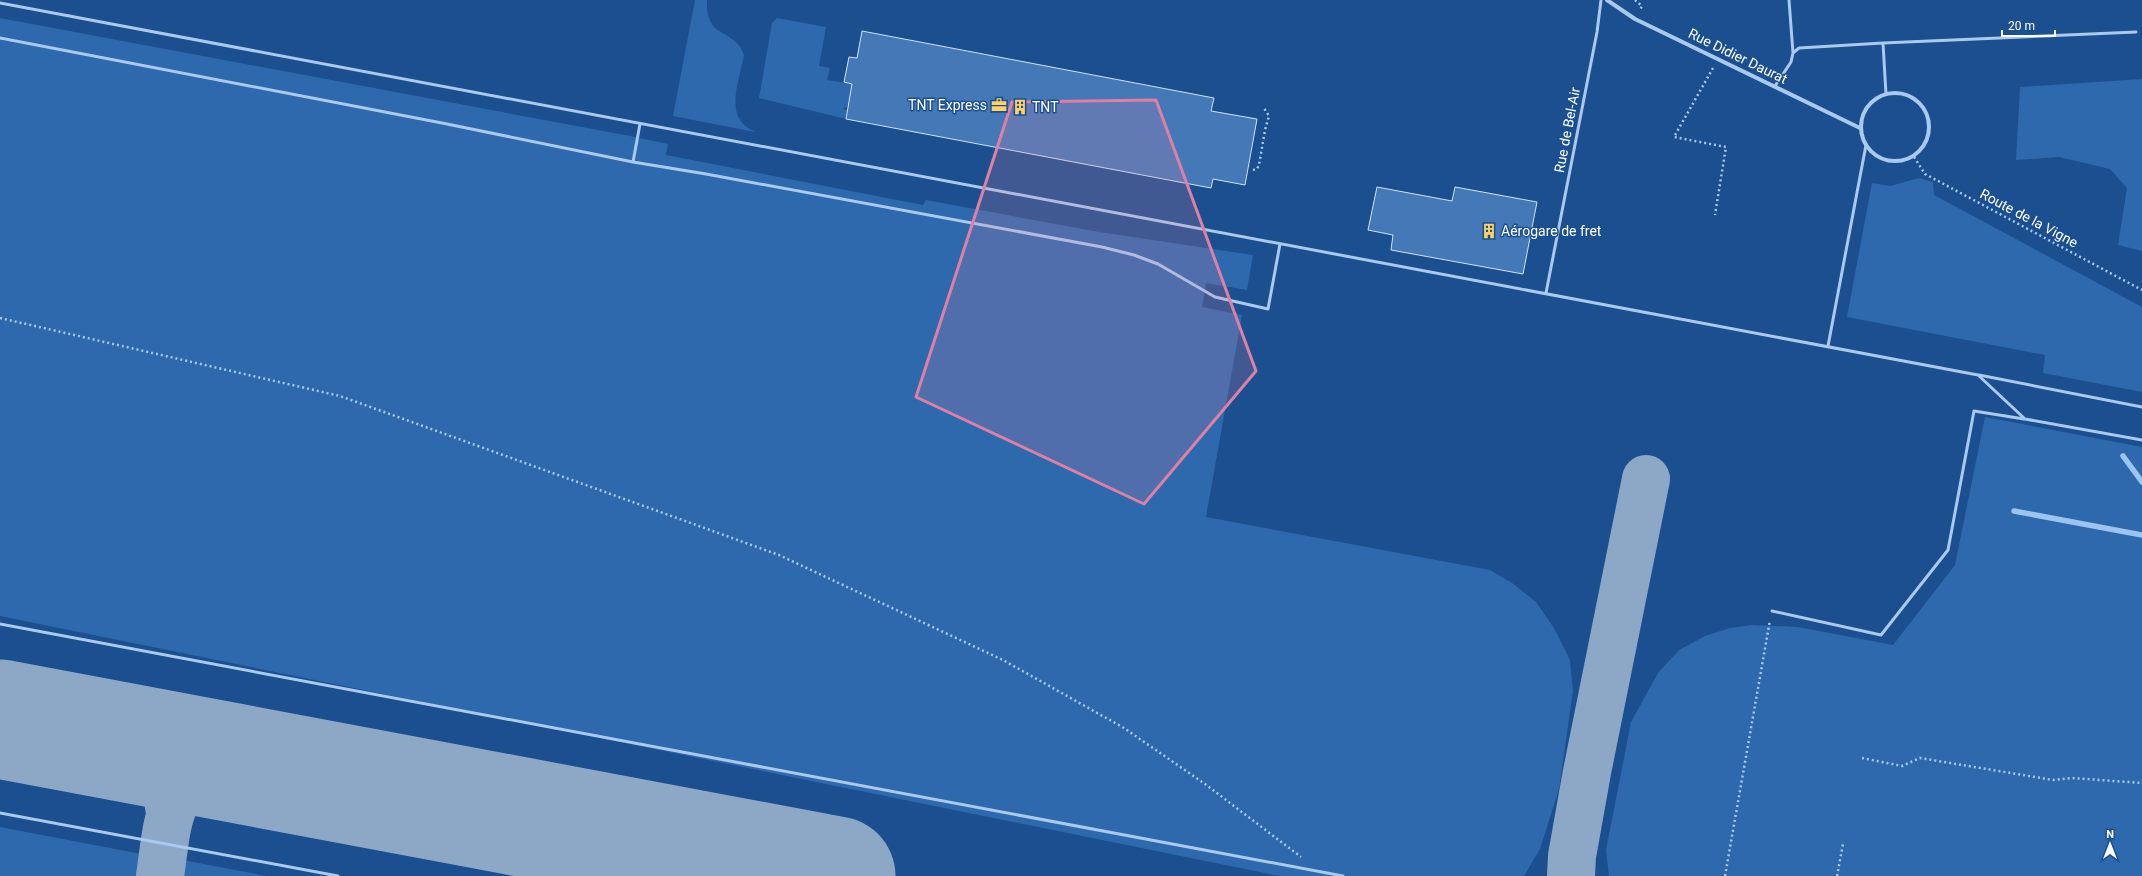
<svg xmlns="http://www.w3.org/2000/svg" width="2142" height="876" viewBox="0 0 2142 876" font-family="Roboto,sans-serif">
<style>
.green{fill:#2e69ad}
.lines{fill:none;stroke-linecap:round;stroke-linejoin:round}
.stream{stroke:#9cc4f0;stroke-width:5.5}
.taxiway{stroke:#8da7c7;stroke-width:48}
.runway{stroke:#8da7c7;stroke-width:119}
.building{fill:#4478b7;stroke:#cfe3fa}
.path{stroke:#a9c9ee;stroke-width:2.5;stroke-dasharray:2 3;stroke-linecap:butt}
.service{stroke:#a9c9ee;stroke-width:3}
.minor{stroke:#a9c9ee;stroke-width:4}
.marked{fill:#dd80a5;fill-opacity:0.2;stroke:#dd80a5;stroke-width:3;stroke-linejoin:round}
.labels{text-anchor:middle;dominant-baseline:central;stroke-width:3;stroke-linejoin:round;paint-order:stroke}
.street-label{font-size:14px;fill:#fff;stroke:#1b4f8f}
.poi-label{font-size:14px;fill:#fff;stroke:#1b4f8f;text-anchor:start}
</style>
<rect width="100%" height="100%" fill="#1b4f8f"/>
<path class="green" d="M695,0h12c-2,41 28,27 37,55 -3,18 -15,48 -4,65 4,6 10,9 15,12l-82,-16z
M0,18l630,118 38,8 -2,11 257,50 3,-5 173,32 154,23 -6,35 -41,-7 -4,24 40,8 -36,202 284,53 22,13 24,19 18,26 16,32 3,31 -14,98 -19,60 -16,27h-245l-1279,-260z
M777,18l49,9 -7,39 11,2 -3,12 25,4 -4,22 -5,3 4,1 -1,9 -87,-21 13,-75z
M2142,79v172l-24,-6 9,-57 -17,-19 -51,-12 -43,3 4,-73z
M1919,178l14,4 1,13 208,112v85l-99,-19 2,-18 -198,-38 25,-134 18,3z
M1985,417l157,30v429h-533l-3,-26 25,-128 27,-49 21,-23 26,-14 25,-8 23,-3 45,2 95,18 62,-80z
M0,827l152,29 -3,20h-149z
M172,858l94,18h-96z"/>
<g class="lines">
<path class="stream" d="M2123,456l19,26
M2014,511l128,24"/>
<path class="taxiway" d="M121,741c36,23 43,29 49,72
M160,876c7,-44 5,-94 57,-108 9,-3 21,-2 30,-3
M1571,876l1,-20 15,-84 59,-293"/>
<path class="runway" d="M0,719l836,157"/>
</g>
<path class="building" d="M862,31l352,67 -3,13 46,8 -12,66 -32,-6 -2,9 -365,-69 6,-35 -8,-2 5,-25 8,1z
M1377,187l75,14 3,-14 82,15 -14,72 -132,-24 2,-15 -25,-5z"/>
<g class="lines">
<path class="path" d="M1635,0l7,6 -2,4
M1713,68l-39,69 52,10 -11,68
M1914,157l11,17 217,116
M1253,170l4,-1 2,-4 6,-35 4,-14 -5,-8
M0,318l340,78 439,159 224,105 121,68 81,56 96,73
M1862,758l40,8 18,-8 133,22 19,-2 70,5
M1725,876l45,-256
M1837,876l6,-32"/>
<path class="service" d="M1789,0l4,53
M0,3l1978,372 47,44 117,21
M0,38l442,85 191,39 73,12 396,73 32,8 24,9 57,33 53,12 12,-65
M1775,86l16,-24 2,-9 6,-5 84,-5
M1886,94l-3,-51 253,-11
M633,162l7,-38
M1546,293l51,-261 4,-32
M1828,346l38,-201
M1979,375l163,32
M1772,611l109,24 67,-85 26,-139 50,8
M0,624l1343,252
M0,813l338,63"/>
<path class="minor" d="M1607,0l28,19 225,109
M1861 127a34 34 0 1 1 68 0a34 34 0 1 1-68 0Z"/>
</g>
<path class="marked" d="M1156,100l100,271 -112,133 -228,-107 96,-295z"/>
<defs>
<symbol id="office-bare" viewBox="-9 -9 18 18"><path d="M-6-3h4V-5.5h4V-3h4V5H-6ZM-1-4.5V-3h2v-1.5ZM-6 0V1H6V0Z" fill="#ffd166" stroke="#1b4f8f" stroke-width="2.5" paint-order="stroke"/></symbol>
<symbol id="building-bare" viewBox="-9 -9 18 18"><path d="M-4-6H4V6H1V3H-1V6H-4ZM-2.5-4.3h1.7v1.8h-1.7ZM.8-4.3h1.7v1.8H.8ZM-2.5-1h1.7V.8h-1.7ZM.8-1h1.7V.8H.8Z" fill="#ffd166" stroke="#1b4f8f" stroke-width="2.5" paint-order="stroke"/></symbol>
</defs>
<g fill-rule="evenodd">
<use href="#office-bare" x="988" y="94" width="22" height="22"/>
<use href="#building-bare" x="1009" y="96" width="22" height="22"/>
<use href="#building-bare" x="1478" y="220" width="22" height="22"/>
</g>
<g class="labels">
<g class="street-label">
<text transform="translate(1738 56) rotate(26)">Rue Didier Daurat</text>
<text transform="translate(1567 130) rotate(-79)">Rue de Bel-Air</text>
<text transform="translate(2029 218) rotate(28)">Route de la Vigne</text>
</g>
<g class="poi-label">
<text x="987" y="105" text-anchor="end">TNT Express</text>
<text x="1032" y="107">TNT</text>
<text x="1501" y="231">Aérogare de fret</text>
</g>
</g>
<g transform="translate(2110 844)" stroke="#1b4f8f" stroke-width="3" paint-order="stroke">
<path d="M0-3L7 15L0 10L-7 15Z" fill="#ffffff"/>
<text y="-6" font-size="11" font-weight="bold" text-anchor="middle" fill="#ffffff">N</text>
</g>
<path d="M2002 30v6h53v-6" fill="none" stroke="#ffffff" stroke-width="2"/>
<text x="2008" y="30" font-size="12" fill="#ffffff" stroke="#1b4f8f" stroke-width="3" paint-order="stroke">20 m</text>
</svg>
